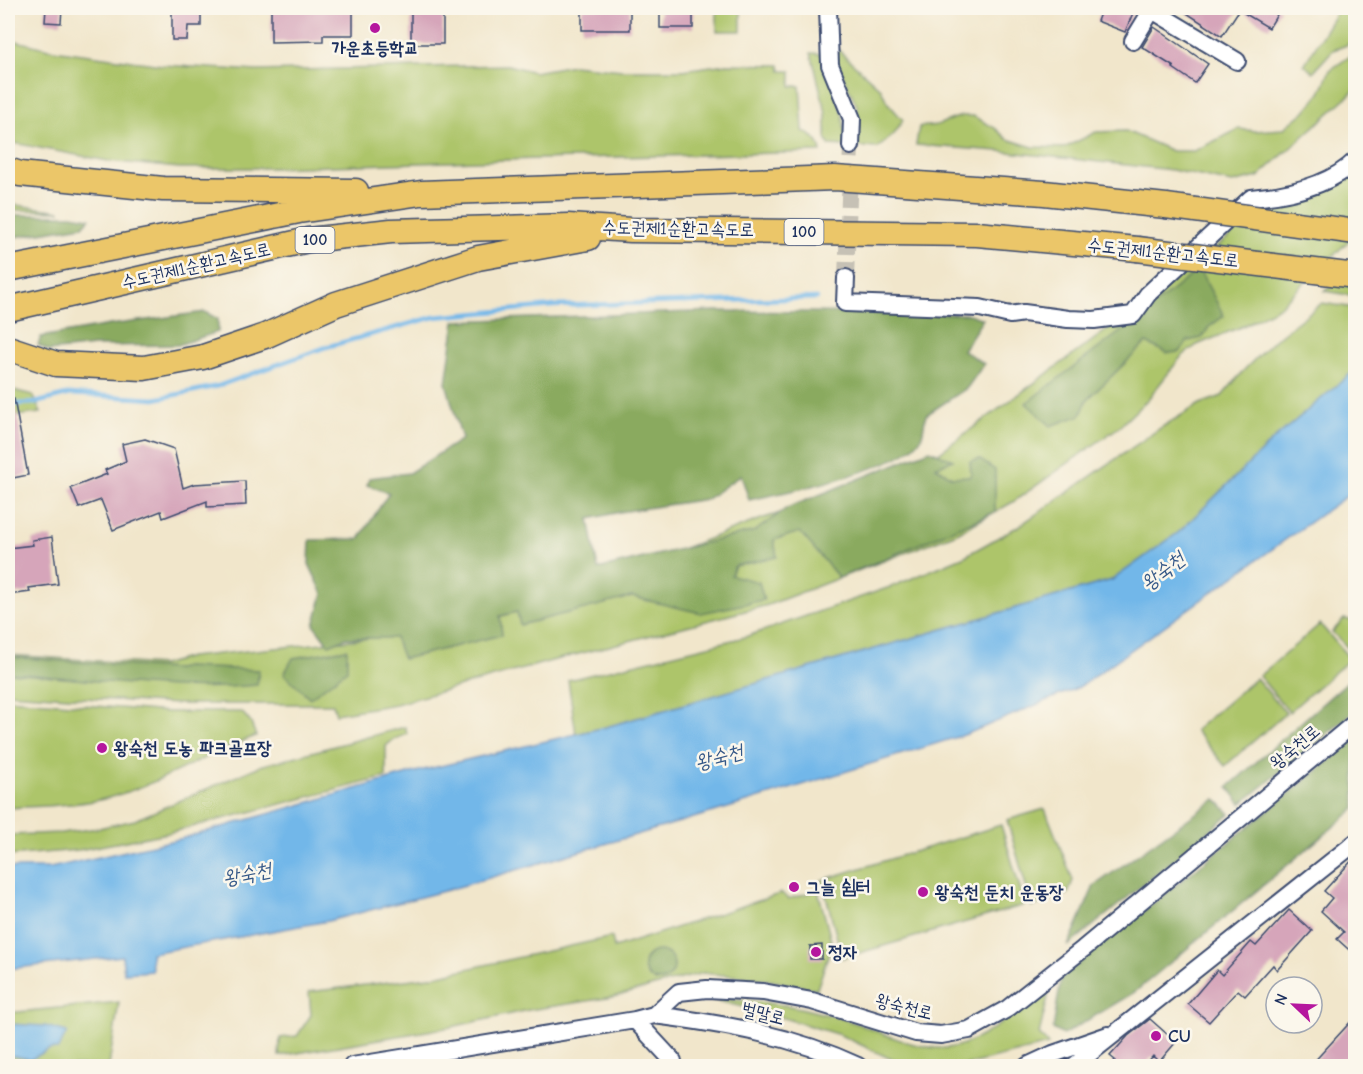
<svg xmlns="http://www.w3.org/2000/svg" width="1363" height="1074" viewBox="0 0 1363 1074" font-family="'Comic Neue','Poor Story',sans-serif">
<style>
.green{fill:#adc56a;stroke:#647a64;stroke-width:1.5}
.forest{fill:#8aaa5e;stroke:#526c5e;stroke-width:1.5}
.water{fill:#72b7e9;stroke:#4673a4;stroke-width:1.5}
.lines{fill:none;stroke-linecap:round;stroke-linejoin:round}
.stream{stroke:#72b7e9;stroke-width:4.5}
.building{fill:#d6a5ba}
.minor-tunnel{stroke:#c6c1b5;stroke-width:16;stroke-dasharray:16 8;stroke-linecap:butt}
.minor-casing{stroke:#3b4a6e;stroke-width:20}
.highway-casing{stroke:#3b4a6e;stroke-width:27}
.minor{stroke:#fff;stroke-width:16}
.highway{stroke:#ebc669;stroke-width:24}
.highway-bridge-casing{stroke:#3b4a6e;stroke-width:27;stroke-linecap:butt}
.highway-bridge{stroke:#ebc669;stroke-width:24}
.poi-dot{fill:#b5179e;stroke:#fbf7ec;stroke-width:2}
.labels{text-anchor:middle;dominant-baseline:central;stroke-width:5;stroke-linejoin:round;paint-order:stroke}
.shield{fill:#fbf7ec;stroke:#5e6b89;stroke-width:1.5}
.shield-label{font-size:16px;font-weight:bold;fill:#1b2f5e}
.poi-label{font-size:18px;font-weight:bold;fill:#1b2f5e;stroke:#fbf7ec;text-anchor:start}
.street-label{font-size:18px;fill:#1b2f5e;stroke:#fbf7ec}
.water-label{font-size:20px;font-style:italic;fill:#355888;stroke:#fbf7ec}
</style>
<rect width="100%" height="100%" fill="#fbf7ec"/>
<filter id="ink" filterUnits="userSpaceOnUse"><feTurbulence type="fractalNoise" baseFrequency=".0167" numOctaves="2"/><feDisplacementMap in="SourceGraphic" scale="12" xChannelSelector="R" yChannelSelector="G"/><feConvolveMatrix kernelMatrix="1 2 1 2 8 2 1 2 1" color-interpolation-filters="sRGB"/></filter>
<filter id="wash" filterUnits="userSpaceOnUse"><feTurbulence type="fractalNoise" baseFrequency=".008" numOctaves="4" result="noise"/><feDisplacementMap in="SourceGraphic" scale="24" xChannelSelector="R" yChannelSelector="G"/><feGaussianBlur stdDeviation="1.35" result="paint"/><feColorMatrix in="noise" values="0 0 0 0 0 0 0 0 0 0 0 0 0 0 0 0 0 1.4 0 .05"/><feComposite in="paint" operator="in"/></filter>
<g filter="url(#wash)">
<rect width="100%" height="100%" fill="#f1e6cb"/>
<path class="green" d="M717,8h24v23h-24z
M1339,8h16v32l-8,5 -14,5 -20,22 -9,-7z
M8,39l45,11 109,15 95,6 251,-6 26,7 39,-7 49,5h61l43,-6 54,1 1,6h10v15h9l3,45c10,5 16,9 18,21l-285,7 -263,9h-94l-71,-7 -100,-19z
M835,47l46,42 6,13 16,18 -8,13 -17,15 -49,-3 -3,-7v-25l-15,-60 13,1 19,62 2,22h14l-2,-32 -21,-45z
M1355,53v37l-97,87 -26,6 -60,-13 -173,-19 -83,-6 3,-18 18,-2 24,-9h12l22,12 12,11 26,8 31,1 32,-16 30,-1 46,20h22l45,-22 16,2 28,-2 21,-17 16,-19 10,-23z
M1355,168v67l-76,72 -36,19 -46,19 -16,12 -33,42 -29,28 -106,75 -56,31 -189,72 -213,55 -159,44 -60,10 -3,-10h-156l-169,-11v-38l154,10 28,-8 229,-24 87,-18 258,-97 147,-45 259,-189 106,-85z
M8,204l53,7 -53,-1z
M1355,261v35l-30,-5z
M1322,303l33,5v62l-80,68 -96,94 -67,48 -506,147 -30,7 -8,-54 177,-43 151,-52 69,-29 54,-30 143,-99 38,-23 22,-8 22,-26 30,-30z
M8,389l25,6 8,18 -33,4z
M1344,619l11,2v32l-1,1 -22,-22z
M1320,624l30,35 -61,53 -30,-36z
M1256,678l30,35 -61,53 -30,-36z
M8,699l161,13h73l9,11 5,13c-51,18 -99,50 -152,63 -31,7 -65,7 -96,9z
M405,727l2,7 -14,6 -7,6v31l-218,56 -89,17 -71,6v-21l53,-2 38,-5 36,-8 125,-54z
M1045,809l28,71 -5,14 -36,13 -25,-87z
M1001,825l24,80 -183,53 -20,-78z
M818,890l14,54 -15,45 -61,-11 -53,-5 -90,24 -84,13 -78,17 -172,29 1,-18 17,-2 14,-21 -2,-23 121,-15 182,-40 2,11 168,-55 6,6z
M1042,991h4l2,6 -9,37 9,11 -86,21h-49l-24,-8 -49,-23 -80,-24 -55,-13c30,2 61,3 90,9 15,3 30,7 45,11 32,9 80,36 114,29 33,-8 62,-36 88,-56z
M119,1002l-10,64h-101v-53z"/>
<path class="forest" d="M8,215h64l18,3 -7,8 -75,12z
M1199,269l25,47 -15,11 -7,11 -14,3 -8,11 -13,1 -21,-10 -59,57 -6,15 -30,11 -25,-23 106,-80z
M716,311l253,3 14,5 -20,31 21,14 -17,24 -41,27c-2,7 -2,16 -5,23 -16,31 -137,55 -172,62l-8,-25 -34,24 -87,13 -31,7 9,50 157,-38 32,-23 143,-58 23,10 -17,7 16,10 19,-1 -1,-15 9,-2 16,11v42l-156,66 -39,-46 -26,8 3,17 -42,9 -4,9 28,7 5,18 -63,13 -69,-16 -112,28 -3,-13 -17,4 2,19 -99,24 -8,-21h-49l-17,7 -15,-20 9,-31 -14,-30 1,-24 49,-1 30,-46 -22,-8 2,-7 40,-5 53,-34 -16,-56 9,-62z
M205,312l13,7v13l-40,13 -84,1 -45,5 -11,-6 3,-8 69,-12z
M347,649v21l-37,28 -26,-24 9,-16z
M8,657l168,12 9,-2 74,3 -2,15c-83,8 -167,-6 -249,-12z
M1355,675v36l-114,93 -13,-17z
M1355,740v69l-220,183 -72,43 -10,-6 8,-51z
M1216,799l14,15 -162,132 26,-60z
M644 966a15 15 0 1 1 30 0a15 15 0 1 1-30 0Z"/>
<path class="water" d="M1355,370v120l-276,197 -112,47 -236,73 -283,83 -120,31 -177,32 1,18 -28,2 -2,-17 -114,13v-101h42l130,-29 235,-67 191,-45 506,-147 67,-48 96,-94z
M8,1024l37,2 22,6 -9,17h-8l-19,10 -23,-4z"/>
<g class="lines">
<path class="stream" d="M8,402l8,2 19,-1 35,-9 85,5 63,-13 108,-39 108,-30 119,-11 264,-8"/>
</g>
<g id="blocks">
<path class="building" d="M46,8h16l-1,15 -16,-1z
M172,8h29v18h-13l-1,14h-15z
M271,8h82v27h-30v6l-52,1z
M411,8h32v36h-32z
M582,8h48v22h-48z
M660,8h33v20h-33z
M1102,8h33l-10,24 -28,-11z
M1179,8h102l-12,20 -30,-18 -17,26z
M1154,27l54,37 -13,19 -22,-15 1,-1 -32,-20z
M8,399h6l14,76 -20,4z
M145,439l29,10 9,39 11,-4 51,-3 1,24 -39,2v-6l-44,17 -2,-7 -48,19 -12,-30 -22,8 -8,-20 36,-14 -2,-4 21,-9 -4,-17z
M52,537l6,47 -29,4 1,4 -22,3v-47l25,-3 -1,-5z
M1356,856v100l-19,-17 7,-7 -23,-21 11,-13 -8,-7z
M1289,910l23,21 -35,39 -4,-5 -28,31 -7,-6 -29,32 -21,-18 29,-34 5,5 29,-33 5,4z
M822,945v14h-12v-13z
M1356,1016v43l-7,7h-39z
M1150,1019l26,23 -17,20 -6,-6 -9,10h-34l5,-6 -5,-4 18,-20z"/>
</g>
</g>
<g filter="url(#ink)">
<use href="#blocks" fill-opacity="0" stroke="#3b4a6e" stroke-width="1.5"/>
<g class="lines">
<path class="minor-tunnel" d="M846,278l5,-132"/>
<defs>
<path id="minor" d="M828,8l2,57 22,54 -1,27
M1152,10l85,51
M1133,41l20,-33
M846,278l-1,25 135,5 30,7 14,-2 44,6 26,1 39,-5 15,-21 103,-96c36,-3 78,-11 105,-38
M654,1015c71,9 140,21 204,51
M635,1020l38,41
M352,1066l283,-46 19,-5 25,-23 28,-3 56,3 49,9 104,32 25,2 28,-5 38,-21 76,-60 273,-227
M1027,1066l26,-12 55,-19
M1074,1066l282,-224"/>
<path id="highway" d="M8,170l12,4 143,15 193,2
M8,269l291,-58 122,-18 414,-15 209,15 122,13
M8,309l300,-69 83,-9 177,-5 63,4 346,4 160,15
M8,348l48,16 88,4 59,-11 62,-21 71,-32 142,-46 110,-20"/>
</defs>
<use href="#minor" class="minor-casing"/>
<use href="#highway" class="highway-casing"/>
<use href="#minor" class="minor"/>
<use href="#highway" class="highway"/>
<defs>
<path id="highway-bridge" d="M1166,206l190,26
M1137,249l219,27"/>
</defs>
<use href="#highway-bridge" class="highway-bridge-casing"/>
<use href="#highway-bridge" class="highway-bridge"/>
</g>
</g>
<g class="poi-dot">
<circle cx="375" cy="28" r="6"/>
<circle cx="102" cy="748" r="6"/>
<circle cx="794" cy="887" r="6"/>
<circle cx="923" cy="892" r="6"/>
<circle cx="816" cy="952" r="6"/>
<circle cx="1156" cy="1036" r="6"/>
</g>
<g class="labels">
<g class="shield">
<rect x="784.5" y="219" width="39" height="26" rx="4.5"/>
<rect x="295.5" y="227" width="39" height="26" rx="4.5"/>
</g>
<g class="shield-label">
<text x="804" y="232">100</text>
<text x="315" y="240">100</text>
</g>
<g class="poi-label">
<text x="375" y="48" text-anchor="middle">가운초등학교</text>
<text x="114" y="748">왕숙천 도농 파크골프장</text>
<text x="806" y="887">그늘 쉼터</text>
<text x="935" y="892">왕숙천 둔치 운동장</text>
<text x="828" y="952">정자</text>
<text x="1168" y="1036">CU</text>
</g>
<g class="street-label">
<text transform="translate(678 229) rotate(1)">수도권제1순환고속도로</text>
<text transform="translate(1163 253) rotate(6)">수도권제1순환고속도로</text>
<text transform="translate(196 266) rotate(-13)">수도권제1순환고속도로</text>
<text transform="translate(1295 747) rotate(-40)">왕숙천로</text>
<text transform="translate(904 1007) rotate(14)">왕숙천로</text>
<text transform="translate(763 1014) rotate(14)">벌말로</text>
</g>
<g class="water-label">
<text transform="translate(1163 571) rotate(-38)">왕숙천</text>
<text transform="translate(719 757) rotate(-15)">왕숙천</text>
<text transform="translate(247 874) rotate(-11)">왕숙천</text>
</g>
</g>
<rect width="1363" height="1074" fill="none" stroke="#fbf7ec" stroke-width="30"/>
<g transform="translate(1294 1005) rotate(293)"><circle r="28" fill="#fbf7ec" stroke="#a1a7b3" stroke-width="1.5"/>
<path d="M0-4.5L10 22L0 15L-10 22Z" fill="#b5179e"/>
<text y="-9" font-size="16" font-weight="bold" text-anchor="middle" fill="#1b2f5e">N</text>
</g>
</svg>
